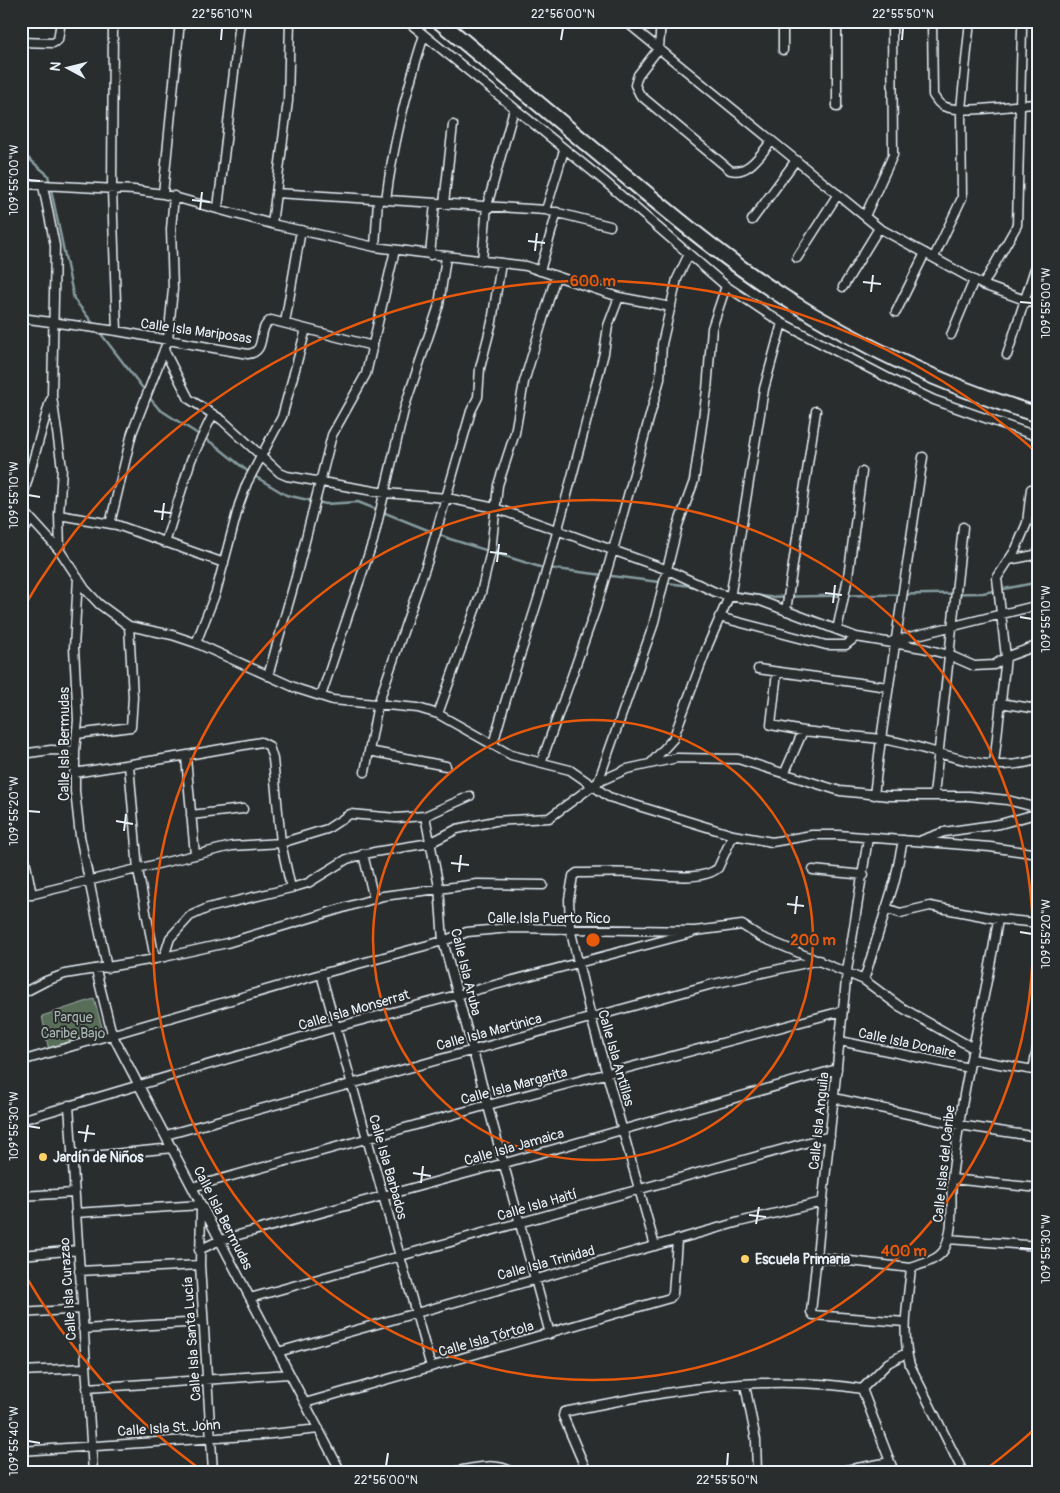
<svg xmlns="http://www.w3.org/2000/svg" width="1060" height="1493" viewBox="0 0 1060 1493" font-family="Pangolin,sans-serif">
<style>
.green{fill:#586e59;stroke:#a0b0a8}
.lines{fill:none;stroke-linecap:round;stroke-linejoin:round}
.stream{stroke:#869ca0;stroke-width:2.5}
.street-casing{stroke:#e8f1f8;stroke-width:11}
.highway-casing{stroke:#e8f1f8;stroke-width:18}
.street{stroke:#2a2d2e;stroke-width:8}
.highway{stroke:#2a2d2e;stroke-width:14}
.ticks{fill:none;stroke:#e8f1f8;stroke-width:2}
.ring{fill:none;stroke:#e8590c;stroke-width:2.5}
.poi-dot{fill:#ffd166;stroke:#2a2d2e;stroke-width:2}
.labels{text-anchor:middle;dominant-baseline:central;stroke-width:4;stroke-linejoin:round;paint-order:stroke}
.street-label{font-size:14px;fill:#e8f1f8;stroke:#2a2d2e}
.park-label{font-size:14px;fill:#a7b6b0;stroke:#2a2d2e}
.poi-label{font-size:14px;font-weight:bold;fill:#e8f1f8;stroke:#2a2d2e;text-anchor:start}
.centre{fill:#e8590c;stroke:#2a2d2e;stroke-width:2.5}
.ring-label{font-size:15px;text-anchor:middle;font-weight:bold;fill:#e8590c;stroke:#2a2d2e;stroke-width:4;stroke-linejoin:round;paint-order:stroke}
.neatline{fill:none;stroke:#e8f1f8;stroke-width:2}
.ticks-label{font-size:12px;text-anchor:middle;fill:#e8f1f8}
</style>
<rect width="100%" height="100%" fill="#2a2d2e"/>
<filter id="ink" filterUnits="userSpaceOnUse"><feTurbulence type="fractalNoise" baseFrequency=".02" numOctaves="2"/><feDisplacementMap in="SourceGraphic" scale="10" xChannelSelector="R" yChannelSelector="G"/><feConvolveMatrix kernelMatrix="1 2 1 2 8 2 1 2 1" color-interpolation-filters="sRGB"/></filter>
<g filter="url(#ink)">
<path class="green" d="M94,999l10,35 -55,17 -7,-35z"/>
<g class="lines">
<path class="stream" d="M21,152l27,23 26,124 21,27
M98,330l47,61
M148,396l11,13 56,36 36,29 35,21 40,9 32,-2 92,37 90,28 159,20
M722,590l46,7 215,-4 56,-11"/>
<defs>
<path id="street" d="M113,21l-1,169 5,141
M407,21l196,159 123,106 56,37 106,55 46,22 105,37
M625,21l254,207 104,57 56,20
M661,21l-2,27 -21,27 -3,10 5,10 90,75c19,5 30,-16 42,-29
M783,21v29
M837,21v86
M932,21l1,74c3,4 5,9 10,11 19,9 72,-2 96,-2
M21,42l32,1 5,-3 3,-19
M21,166l3,18 -3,26
M24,184l110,6 29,4 109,30 103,23 151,19 93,31 52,10
M43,186l12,60 -3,150 10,72 -3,47 1,36
M276,193l270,17 64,16
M163,194l17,-173
M386,200c7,-56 21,-111 38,-165
M444,203l9,-78
M218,208l22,-187
M546,210l18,-60
M865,216l28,-61 -1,-134
M752,220l44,-60
M272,224l16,-123 2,-80
M375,247l3,-47
M430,255l5,-52
M934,257l28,-59 -1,-89 9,-88
M797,258l41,-64
M482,261l5,-55 27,-97
M540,271l17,-59
M983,285l34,-60 5,-196
M843,287l36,-59
M896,312l29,-59
M21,318l96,13 131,23c20,-2 8,-26 23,-34l102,26
M285,323l16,-93
M951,335l23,-55
M164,350l25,49 33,21 58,53 7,3 98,17 62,5 48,10 173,62 47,22 13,4 30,4 98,37 67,11 26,7 25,11 20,-1 12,-8 33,-12
M1007,355l32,-99
M21,503l29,-102
M21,508l39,43 25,38 14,15 30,22 43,9 24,8 102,46 35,11 85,8 20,6 73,41 59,15 39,27 124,38
M59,515l58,10 107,38
M110,524l22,-91 36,-93 5,-51 -2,-60 3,-33
M21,536l10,-17
M165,543l26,-83 22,-46
M1009,560l30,-6
M78,578l-4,70 4,72 -3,31v40l5,45 27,132
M786,611l30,-200
M719,617l107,28h20l10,-8
M837,630l11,-53 14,-105
M893,641l146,-36
M196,643l20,-51 23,-87 8,-22 35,-66 24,-88
M758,669l130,18
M777,672l-6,53 32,6 78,8 42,-282
M268,676l28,-99 36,-142 34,-61 29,-124
M321,696l52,-155 32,-135 34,-101 7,-48
M1000,703l31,5 8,-3
M438,714l43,-121 10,-42 7,-66 17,-52 9,-51 32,-106
M77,734l54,-7 2,-30 -4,-71
M493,745c13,-51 31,-99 46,-149 24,-81 44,-162 65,-243l4,-27 11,-29
M369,751l77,15
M21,754l30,-4 24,1
M182,756l79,-14 8,4 4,13 8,84 10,45
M541,763l55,-155 17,-58 47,-171 2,-35 15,-65 11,-23
M651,763l22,-24 35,-94 23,-53 33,-203 18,-66
M994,764l12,-107 -9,-79 19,-29 11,-26 4,-34
M129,765l9,105 17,89
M365,772l13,-68 51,-147 42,-146 7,-14 2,-29 12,-46 9,-59
M785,772l18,-41
M74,773l108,-17 4,2 9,97
M598,782l55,-156 25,-101 16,-44 13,-91 5,-62 14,-42
M874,795l7,-56c52,7 104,39 158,20
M934,795l29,-268
M191,815l52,-6
M425,816l14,71 4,54 107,393
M868,838l-21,133 -36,341 2,3 92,7
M21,839l11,56
M922,840l22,-8 56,-8 39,-11
M363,854l11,45
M813,870l51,5
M21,897l211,-51 49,-3 46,-14 23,-15 46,4 29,-2 45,-20
M886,908l14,5 30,-7 68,13 41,4
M164,957l6,-19 20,-22 18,-8 83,-20 17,-5 39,-24 27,-7 56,-9 27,-14 38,-8 54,-3 49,-36 29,-13 50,-11 61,1 102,32 49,5h80l38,4 32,8
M96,970l16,64 229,438
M321,974l110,393
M864,980l31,-100 8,-40
M21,994l25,-13 19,-7 90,-15 72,-16 156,-47 94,-12 66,1
M840,1041l129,27
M971,1059l68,12
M21,1061l300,-87 122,-33 24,-9 43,-4 185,3 47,-6 19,12 103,43 35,26 74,42
M1033,1070l6,-31
M834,1098l125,27 80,12
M69,1105l24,367
M21,1120l315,-93 355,-94
M166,1135l543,-150 110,-25
M72,1158l101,-10
M952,1179l87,9
M192,1187l296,-82 354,-94
M21,1196l53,-3
M75,1213l126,-8 -1,60 13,207
M948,1239l91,7
M655,1246l-64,-229 -21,-89 -1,-29 4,-23 4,-3c19,0 37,-1 56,0 21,1 68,10 85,-5l15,-33 39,7 40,-7h26l152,12 49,7
M199,1250l21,-10 285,-77 332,-94
M21,1255l57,-5
M815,1257l96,11
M79,1271l121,-6
M250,1298l580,-162
M21,1313l61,-4
M83,1329l120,-7
M278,1352l461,-130 83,-20
M21,1371l65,-3
M745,1385l11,55 1,32
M87,1388l202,-14
M862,1389l32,83
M862,1389l26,-26 18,-10
M305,1403l365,-105 3,-4 4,-54
M21,1451l241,-16 57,-6
M451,1472c20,-3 43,-11 61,0
M587,1472l-24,-56 1,-4c96,-20 200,-40 298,-23
M835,1472l55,-10
M963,1472l-53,-107c-9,-32 -2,-65 1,-97 11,-4 27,-8 33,-18 11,-20 6,-50 8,-72 2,-18 5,-35 7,-53 10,-69 29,-137 39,-206"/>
<path id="highway" d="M439,21c61,51 123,102 184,153 52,43 104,87 162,124 79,50 164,90 254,117"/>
</defs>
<use href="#street" class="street-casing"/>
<use href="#highway" class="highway-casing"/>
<use href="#street" class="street"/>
<use href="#highway" class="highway"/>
</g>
</g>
<path class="ticks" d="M221,40l1,-12M561,40l2,-12M902,40l1,-12M28,180l12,1M192,200l18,2M200,210l2,-18M528,241l17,2M535,251l2,-18M863,282l18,2M871,292l2,-17M1020,302l12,1M28,495l12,2M154,511l17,2M162,520l2,-17M490,552l17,2M497,562l2,-18M825,593l17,2M833,603l2,-18M1020,617l12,2M28,811l12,1M116,821l17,3M124,831l2,-17M451,863l18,2M459,872l2,-17M787,904l17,2M795,914l2,-18M1020,932l12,2M28,1126l12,2M78,1132l17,2M85,1142l3,-17M413,1173l18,3M421,1183l2,-17M749,1215l17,2M756,1224l3,-17M1020,1248l12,1M28,1441l12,2M386,1466l2,-13M727,1466l1,-13"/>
<g class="ring">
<circle cx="593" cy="940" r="220"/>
<circle cx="593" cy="940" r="440"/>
<path d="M1038 1426A659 659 0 0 1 985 1470M201 1470A659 659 0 0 1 22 1270M22 610A659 659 0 0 1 1038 454"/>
</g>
<g class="poi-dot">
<circle cx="43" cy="1157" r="5"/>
<circle cx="745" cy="1259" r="5"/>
</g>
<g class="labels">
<g class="street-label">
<text transform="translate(196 331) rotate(8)">Calle Isla Mariposas</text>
<text transform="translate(64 744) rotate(-90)">Calle Isla Bermudas</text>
<text x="549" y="918">Calle Isla Puerto Rico</text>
<text transform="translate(466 972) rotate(76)">Calle Isla Aruba</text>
<text transform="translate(354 1010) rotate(-16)">Calle Isla Monserrat</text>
<text transform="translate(489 1032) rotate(-15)">Calle Isla Martinica</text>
<text transform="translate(907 1043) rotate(12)">Calle Isla Donaire</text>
<text transform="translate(616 1058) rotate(74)">Calle Isla Antillas</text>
<text transform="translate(514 1086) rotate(-15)">Calle Isla Margarita</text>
<text transform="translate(819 1121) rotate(-84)">Calle Isla Anguila</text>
<text transform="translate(514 1147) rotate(-16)">Calle Isla Jamaica</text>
<text transform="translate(944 1164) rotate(-84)">Calle Islas del Caribe</text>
<text transform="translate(388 1167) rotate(74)">Calle Isla Barbados</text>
<text transform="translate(537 1205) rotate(-16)">Calle Isla Haití</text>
<text transform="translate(223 1218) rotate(63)">Calle Isla Bermudas</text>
<text transform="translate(546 1263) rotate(-15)">Calle Isla Trinidad</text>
<text transform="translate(68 1289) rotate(-94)">Calle Isla Curazao</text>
<text transform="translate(192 1339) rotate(-94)">Calle Isla Santa Lucía</text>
<text transform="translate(486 1339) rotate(-16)">Calle Isla Tórtola</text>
<text transform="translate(169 1428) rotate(-4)">Calle Isla St. John</text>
</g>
<g class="park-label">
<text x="73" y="1017">Parque<tspan x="73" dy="16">Caribe Bajo</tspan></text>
</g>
<g class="poi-label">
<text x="53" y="1157">Jardín de Niños</text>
<text x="755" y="1259">Escuela Primaria</text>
</g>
</g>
<circle cx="593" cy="940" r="8" class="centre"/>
<g class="ring-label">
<text x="593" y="286">600 m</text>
<text x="813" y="945">200 m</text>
<text x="904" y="1256">400 m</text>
</g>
<rect width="1060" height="1493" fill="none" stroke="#2a2d2e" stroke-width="55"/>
<g transform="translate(68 68) rotate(277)" stroke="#2a2d2e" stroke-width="4" paint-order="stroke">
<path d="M0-4L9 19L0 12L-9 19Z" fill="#e8f1f8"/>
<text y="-8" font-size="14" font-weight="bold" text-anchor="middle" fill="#e8f1f8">N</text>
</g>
<rect x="28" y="28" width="1004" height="1438" class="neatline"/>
<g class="ticks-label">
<text x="222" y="18">22°56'10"N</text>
<text x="563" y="18">22°56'00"N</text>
<text x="903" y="18">22°55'50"N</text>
<text transform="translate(14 180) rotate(-90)" y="4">109°55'00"W</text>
<text transform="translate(1046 303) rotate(-90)" y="4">109°55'00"W</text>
<text transform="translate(14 495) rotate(-90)" y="4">109°55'10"W</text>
<text transform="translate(1046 619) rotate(-90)" y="4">109°55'10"W</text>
<text transform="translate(14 811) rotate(-90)" y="4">109°55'20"W</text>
<text transform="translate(1046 934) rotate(-90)" y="4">109°55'20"W</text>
<text transform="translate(14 1126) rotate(-90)" y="4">109°55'30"W</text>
<text transform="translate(1046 1249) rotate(-90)" y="4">109°55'30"W</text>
<text transform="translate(14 1441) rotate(-90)" y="4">109°55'40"W</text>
<text x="386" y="1484">22°56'00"N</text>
<text x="727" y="1484">22°55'50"N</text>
</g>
</svg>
